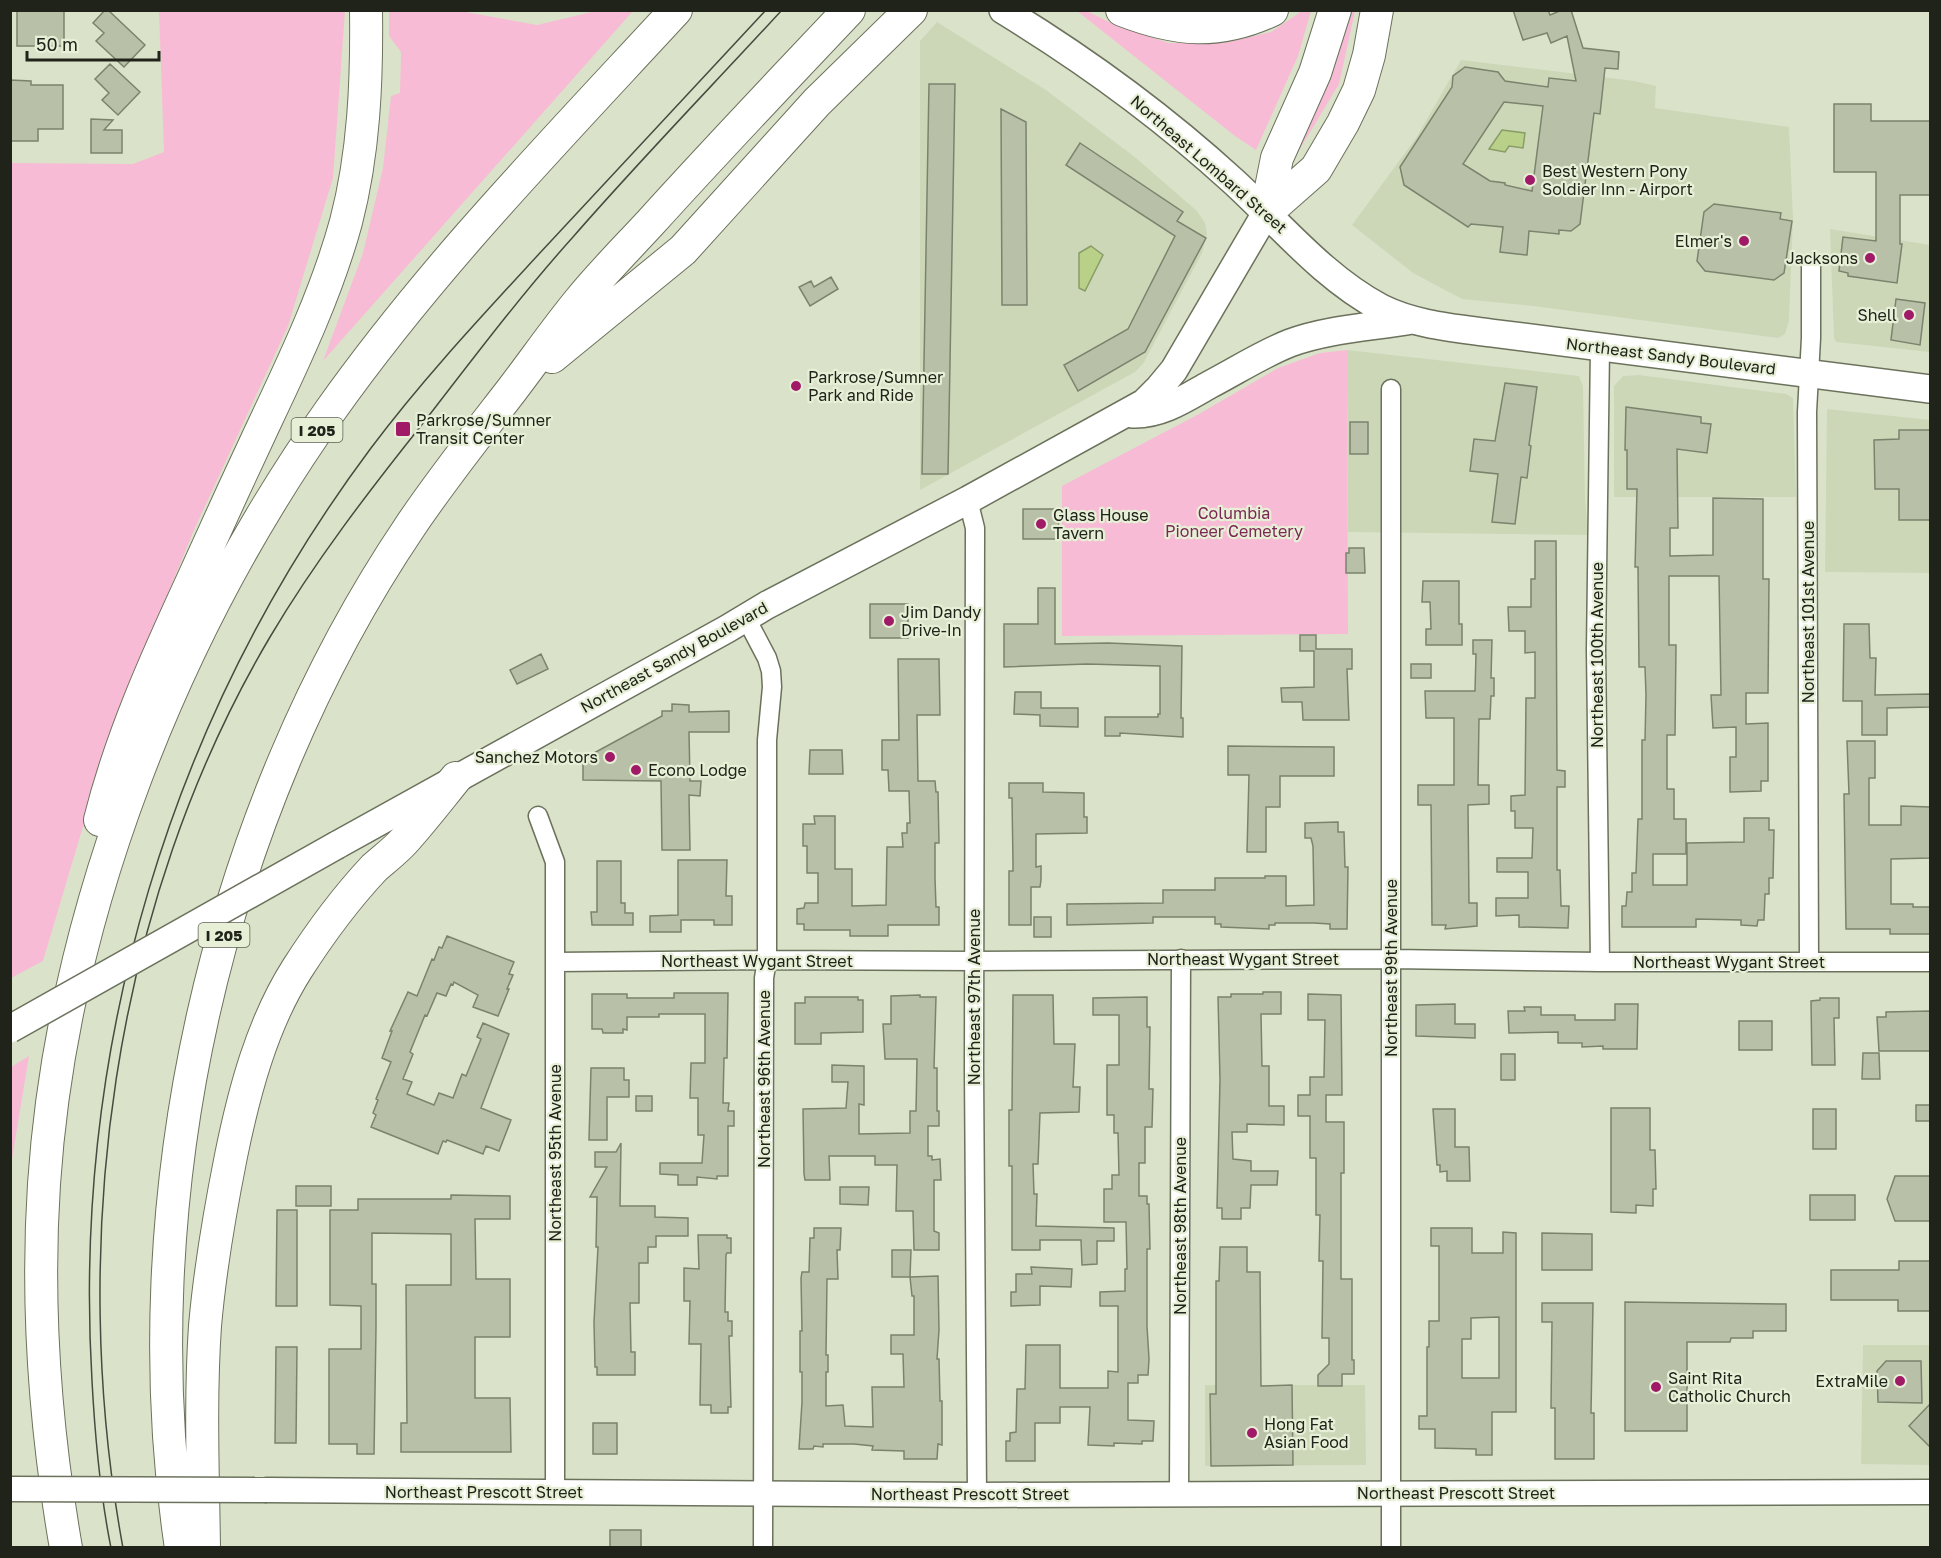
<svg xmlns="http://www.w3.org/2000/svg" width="1941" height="1558" viewBox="0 0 1941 1558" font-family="'Golos Text',sans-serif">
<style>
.built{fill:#ccd7b8}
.green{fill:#f8bbd5}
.water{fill:#b8d088;stroke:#8a9c67;stroke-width:1.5}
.building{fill:#b8c0a8;stroke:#7b836d;stroke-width:1.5;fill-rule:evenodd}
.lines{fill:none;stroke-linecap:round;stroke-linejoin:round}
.street-casing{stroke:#6b725c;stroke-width:21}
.secondary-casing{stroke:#6b725c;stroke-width:27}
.primary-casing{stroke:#6b725c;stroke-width:30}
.highway-casing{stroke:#6b725c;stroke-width:34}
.street{stroke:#fff;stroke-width:18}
.secondary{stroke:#fff;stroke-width:24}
.primary{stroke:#fff;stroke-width:27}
.highway{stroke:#fff;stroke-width:32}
.tram{stroke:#474b3f;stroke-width:1.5}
.secondary-bridge-casing{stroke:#6b725c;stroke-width:27;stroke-linecap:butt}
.primary-bridge-casing{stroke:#6b725c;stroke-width:30;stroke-linecap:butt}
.secondary-bridge{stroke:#fff;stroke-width:24}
.primary-bridge{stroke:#fff;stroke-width:27}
.poi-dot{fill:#a11a68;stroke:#e7f0d7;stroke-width:2}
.labels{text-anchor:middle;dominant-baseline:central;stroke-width:4.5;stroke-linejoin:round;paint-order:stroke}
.shield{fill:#e7f0d7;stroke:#5c6053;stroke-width:1.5}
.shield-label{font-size:15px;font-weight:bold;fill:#20231a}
.street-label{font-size:16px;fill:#20231a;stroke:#e7f0d7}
.poi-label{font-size:16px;fill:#20231a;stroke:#e7f0d7;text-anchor:start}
.park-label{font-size:16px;fill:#7c2654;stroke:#e7f0d7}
</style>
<rect width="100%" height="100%" fill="#dae3ca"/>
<path class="built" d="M937,22l109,68 90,68 61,53 8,12 2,10 -5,20 -59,111 -8,8 -215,118v-449z
M1461,60l174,21 21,5 -1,22 134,19 4,90 -4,104 -4,13 -7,4 -245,-32 -71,-7 -49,-26 -61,-48 64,-87z
M1830,229l100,16v107l-94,-10 -2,-4z
M1347,350l232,26 4,10 2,112 3,37 -240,-3z
M1639,375l147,19 7,4 3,99h-182v-111l9,-10z
M1827,409l103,11v153l-105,-1z
M1863,1345h67v120l-69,-1z
M1205,1385h160l1,80 -161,1z"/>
<path class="green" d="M159,11h186l-12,167 -45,148 -94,204 -82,199 -69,232 -32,17 -1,-815 123,1 31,-12z
M389,11h71l77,14 59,-14h37l-310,350 40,-108 20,-85 8,-72 9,-3 1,-41 -12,-16z
M1077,11h10l30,15 52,17h55l47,-11 31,-21h9l-13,45 -42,94 -21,-14z
M1346,11h9l-16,73 -41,68 -8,-1 46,-91z
M1347,350l1,284 -286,2v-150l137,-72 79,-46 42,-15z
M29,1056l-18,109v2v-100z"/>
<path class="water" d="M1502,130l23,3 -2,15 -14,-2 -4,6 -16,-3z
M1091,246l12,9 -18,36 -6,-3v-35z"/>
<path class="building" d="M17,10h47v39l-3,-3h-44z
M105,10h3l37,35 -21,22 -28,-26 8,-8 -11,-10z
M1513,10h35l2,5 12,-5h9l12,38 36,4 -1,17 -13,-1 -5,46 -6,-1 -14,111 -9,7 -12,-1v4l-30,-3 -2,24 -27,-3 3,-25 -32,-3 -3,3 -64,-42 -4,-18 52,-80 1,-11 12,-9 33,5 7,9 43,6 1,-9 27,3 -9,-45 -16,7 -4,-10 -24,7zM1504,102l39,4 -11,85 -27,-6v-2l-15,-2 -27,-17z
M110,64l30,28 -22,23 -16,-15 7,-7 -14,-14z
M10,80l21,1v4h32v44h-25v12h-28z
M929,84h26l-7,390h-26z
M1834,104h37v17h59v74h-30v49h2l-5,39 -49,-7v-3l-9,-2 4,-34 33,4v-69h-42z
M1001,109l25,13 1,183h-25z
M91,119l22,1 -9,10h18v23h-31z
M1080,143l103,69 -6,9 29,17 -61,114 -67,39 -14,-26 64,-36 47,-93 -109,-71z
M1714,204l67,9 -1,6 12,2 -8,52 -10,7 -69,-9 -8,-10 7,-49z
M831,277l7,12 -28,17 -11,-19 12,-6 3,6z
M1896,299l29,4 -5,42 -29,-5z
M1505,383l32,4 -8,58 2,1 -4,32 -6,-1 -6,47 -23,-2 6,-48 -28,-3 4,-32 21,2z
M1626,407l75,10v6l10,1 -4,29 -30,-4 1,79h-8v28l43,-1v-57l50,1v80h6l-1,114h-22v31l22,-1v58h-7v10l-31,1v-35h6v-30l-23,1 -2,-33h10l-2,-119h-50v69h7l-1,90h-8v54h7v30h12v35h-33v31h34v-42l57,-1v-24h25v12h5l-1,48h-4v16h-4l-1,26h-6l-1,6 -16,-1v-5l-45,-1v8h-74v-21h4l1,-14h5v-19h4l2,-54h4v-79h3l1,-45 -1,-28h-6l-1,-100h-3l2,-78h-10v-39h-2z
M1350,422h18v32h-18z
M1899,430h31v90h-31v-31h-24l-1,-49 25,-1z
M1023,509h36l-1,30h-35z
M1535,541h21l1,229 8,1v16h-8v83h3l1,36h8l-1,22 -49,-1v-12l-23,1v-18h32v-26h-31v-14h35l1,-30h-18v-17h-4v-15l14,-1 1,-97h9v-46l-10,1v-22h-16l-1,-24h23v-28h4z
M1349,548h15l1,25h-19v-20h3z
M1423,581h36v43h3v21h-36v-16h5l-1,-27h-8z
M1038,588h17v56l53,-1 74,3 -1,72h2v19l-63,-4v3h-15v-19h53v-3h2v-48l-73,-2 -83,3v-43h34z
M870,604h38v34h-38z
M1844,624h25l1,34h6l-1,37 55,-1v13l-43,1v27h-25v-34h-19z
M1300,635h16v14h36v20h-5l2,51h-46l-1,-18h-20l-1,-14 33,-1v-36h-14z
M1473,640h19l-1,38h3v18h-3l-1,23h-11l-1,66h11v19l-21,1 1,98h8v23l-32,3 1,-4h-14l-1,-120h-13v-20h36v-67h-28l-1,-27h50l1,-37h-3z
M541,654l7,15 -31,15 -7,-14z
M898,659h41l1,56h-23l1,66h17l1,11h2l1,51h-4v35l1,29h3v18h-51v11h-38v-6h-46v-6h-7v-15l7,-1 1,-5h13v-30h-11v-27h-4v-22h12l-1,-8h21v53h17v37l34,-1 1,-58h16l-1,-14h5v-10h3l-1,-32h-20l-1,-21h-6v-30h17z
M1411,664h20v14h-20z
M1015,692h26v16h37v19l-38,-1v-11l-26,-1z
M672,704l17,1v7l40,-1v21h-40l1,49h11l-1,15 -11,-1 1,55h-28l-1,-69 -78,-1v-21l79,-43v-5h10z
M1847,741h28v37h-6v47h32v-19l29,1v51l-39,1v45h22v3h17v27h-40v-5h-44l-2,-135h5z
M1228,746l106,1v29h-54v31h-14v45h-19l2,-77h-21z
M810,750h32l1,24h-34z
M1009,783h34v9l41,1v24h3v16l-51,1v33l5,-1v14l-1,7h-9v38h-22v-54h4v-7l-1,-66h-3z
M1338,822v10h6l1,35h3l-1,62h-17v-5l-16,-1h-39v2h-6v4l-48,-2v-3h-6v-7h-62v6l-86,2v-21l96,-1v-13h52v-12h50v-2h21v30l28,-1 -1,-59 -2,-8h-6v-15z
M678,860h49l-1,36h6v29h-18v-5h-33v12h-31v-16l28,-1z
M597,861h24v42h4v10h8v12h-41l-1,-13h6z
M1034,917h17v20h-17z
M447,936l67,26 -5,12 4,1 -6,14h2l-11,27 -25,-9 5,-12 -24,-13 -1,3 -2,-1 -5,12 -9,-3 -10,23 -2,-1 -15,37 3,2 -10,25 9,3 -5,12 27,11 5,-12 14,5 9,-24 4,2 15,-37 -4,-2 6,-14 26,11 -28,74 30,12 -12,31 -13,-5 -3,8 -36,-14 -1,2 -3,-1 -5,13 -67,-27 5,-12 -3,-2 5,-13 -2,-1 15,-37 -9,-4 10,-27h-2l18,-39 9,4 15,-37 2,1 5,-13 3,1z
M1263,992h18v22h-20l1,52h7v40h15v19l-37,-1v8h-15l1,27 18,2v10h27l-1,14h-26l-1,23h-9v11h-19v-11h-5l3,-128 -2,-83h13v-3h32z
M674,993h54l-1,65h-3l-1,45h6l-1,8h6v15h-6v50h-11v3l-20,-2v8h-19v-10l-18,-1v-11h42l2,-28h-6v-37h-8l1,-35h14v-49h-46v3h-32v13l-4,-1v4h-20l-1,-4h-10v-35h35v4h47z
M1308,994l33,1 1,100h-16v27h18v51h-3v106h11v81h2v14h-12v12h-24v-11l11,-11v-26h-7l1,-77h-4l1,-46h-4v-57h-6v-42h-12v-21h12v-18h14l1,-57h-17z
M920,995v2h16l-2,71h3v43h2v15h-11v30h4v4l8,-1 1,21h-7v51l5,2v17h-25l-1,-39h-17l1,-46h-22v-9h-46l1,24h-25l-1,-6 -1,-65 43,-1 2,-26h-16v-17l32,1v39l-5,-1v30l51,-1v-22h6l1,-52h-32l-2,-35h8v-28z
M1013,995h40l1,49h21l-2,43h7l-1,25 -39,1 -2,51h-5l1,30h3l-1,32 78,2v13h-17v23l-15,1 -1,-25h-41v10h-28v-84h-3v-56h3z
M805,997h53v3h5v32l-42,1v11h-26v-41h10z
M1147,997v30h3l-1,62h4l-1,38h-7v36h-6v33h8v8h2l1,45h-3v77l2,33 -1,16h-10v8h-10v37l26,1 -1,20h-11v3l-28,-1v3l-26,-1 2,-38h-30v16h-25v38h-29v-20h4v-8l6,-1 1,-43h8l1,-44h34v43h48v-17l10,1v-66h-18v-14l25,-1v-22h2l-1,-47h-22v-33h8v-14h7l-1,-42h-4v-18h-7v-50h12v-50h-26v-17z
M1820,998h19v20h-5l1,47h-23l-1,-64 9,-1z
M1455,1004v20h20v14l-59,-2v-31z
M1615,1004h23l-1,45h-34v-3l-21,1v-4h-24v-11l-49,1 -1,-22h17l-1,-4h17v8h34v5h40z
M1930,1011v40h-51l-2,-34h9v-5z
M1739,1021h33v29h-33z
M1863,1053h16l1,26h-18z
M1501,1054h14v26h-14z
M591,1068h33v12h5v17h-22v43h-18z
M636,1096h16v15h-16z
M1916,1105h14v16h-14z
M1611,1108h39v42h5l1,39h-3v17l-17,-1v8l-25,-1z
M1433,1109h22v38h14l1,34h-23v-10l-7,1v-7h-3z
M1813,1109h23v40h-23z
M621,1143l-1,63h35v11l33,1v18h-32v11h-8v16h-9v40h-9l1,49h4v23h-38v-8h-2l-1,-45 4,-75h-2l1,-50h-7l17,-30h-12v-15h21z
M1895,1176h35v45h-35l-8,-22z
M296,1186h35v20h-35z
M840,1187h29l-1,18 -28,-1z
M451,1195l59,1v23h-35l1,60h34v58h-35v61h35l1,54h-110v-29h6l-1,-138h45v-51l-79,-1v51h4v44l-2,126h-17v-10h-28v-95h32v-43l-31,-1v-95h28v-11h93z
M1810,1195h45v25h-45z
M277,1210h20v96h-21z
M814,1228h27l-1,22h-3l1,29h-11l-1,76h2v17h-2v34l17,-1 2,21 28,1 -1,-40h32l-1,-33h-12v-19h23v-39h-2l-2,-19 28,-1 1,54 -2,29h2l1,42h2v44l-4,-1 -1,15h-33v-8l-32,-1 1,-4 -19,-2h-31v3l-9,-1 -1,3h-14l3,-47v-30h-2v-41h2l-1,-53 1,-6h7l1,-34h4z
M1431,1228h41v25h31v-21l13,1v179h-24v43h-16v-6l-41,-1v-19h-16v-13h8v-69h2v-26h10v-75h-8zM1499,1317v61h-37v-39h9v-21z
M1542,1233l50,1v36h-50z
M698,1235h29v3h4v15h-4l-1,2 -1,57h3v9h4v15h-3l2,71h-3v6h-17v-8h-11l1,-61h-12l1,-43h-6v-33l15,1z
M1220,1247h27v25h13l1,114 31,-1 1,80 -82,1 -1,-72h6v-113h3z
M892,1250h19l-1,27h-18z
M1899,1261h31v50h-32v-11h-67v-30h68z
M1031,1267l41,2 -1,18 -31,-1v19l-29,1v-14h5v-18h16z
M1625,1302l161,2v27h-33v7h-22l-1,4h-43v89h-62z
M1542,1303h51l-2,110h3v46h-39v-51h-4l1,-86h-10z
M276,1347h21l-1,96h-21z
M1886,1361h35l1,42 -44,-1 -1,-31z
M1930,1404v43l-21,-21z
M593,1423h24v31h-24z
M610,1530h31v18h-31z"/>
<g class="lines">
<defs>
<path id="street" d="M1600,347l-4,303 4,312
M1391,389v1159
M968,500l7,28 -1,543 3,424
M746,618l21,40 4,13 1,16 -5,53v220l-3,18 -1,570
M538,816l17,46v631
M1809,961l-2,-549 4,-74v-74
M556,962l211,-2 207,1 418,-2 208,3h330
M1179,1494l2,-535"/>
<path id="secondary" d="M267,1490l710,5 953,-3"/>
<path id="primary" d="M1003,10c82,50 159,106 230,171 47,43 91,97 148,127 34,17 74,20 110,25l439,56
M1133,414c28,1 53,-16 76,-29 27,-14 53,-31 81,-42 38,-14 82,-16 122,-23
M337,845l390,-216 40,-24 201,-105 176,-97 15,-15 15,-18 92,-157"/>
<path id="highway" d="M1122,10c54,21 97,25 150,0
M1266,213l50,-44 27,-46 16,-33 10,-35 8,-45
M1266,213l11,-55 38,-85 20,-63
M552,357l131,-107 134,-148 94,-92
M100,820c21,-84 57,-163 93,-241 22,-49 45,-99 68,-148 32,-68 65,-136 85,-209 18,-69 21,-141 20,-212
M66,1548c-21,-121 -30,-242 -22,-364 18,-271 130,-552 286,-773 102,-144 226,-271 346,-401
M181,1548c-52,-346 34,-733 230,-1023 31,-46 66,-90 100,-134 23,-30 45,-62 69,-91 22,-27 47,-52 71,-78 65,-72 131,-141 198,-212
M204,1548c-1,-74 -4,-149 1,-222 5,-57 15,-115 26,-170 13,-64 31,-132 66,-187 23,-36 48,-70 77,-101 10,-9 21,-17 30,-27 18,-20 35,-42 52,-63"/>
</defs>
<use href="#street" class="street-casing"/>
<use href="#secondary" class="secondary-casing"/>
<use href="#primary" class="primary-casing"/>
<use href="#highway" class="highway-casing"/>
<use href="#street" class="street"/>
<use href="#secondary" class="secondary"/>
<use href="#primary" class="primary"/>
<use href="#highway" class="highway"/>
<path class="tram" d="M111,1548c-11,-55 -16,-111 -19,-167 -20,-334 78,-664 279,-933 51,-68 109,-130 167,-193 76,-82 152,-163 228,-245
M123,1548c-56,-304 -11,-644 147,-911 45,-76 99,-146 154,-215 48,-62 96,-126 149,-185 67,-77 139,-151 209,-227"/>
<defs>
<path id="secondary-bridge" d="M10,1489l257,1"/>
<path id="primary-bridge" d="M10,1029l327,-184"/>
</defs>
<use href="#secondary-bridge" class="secondary-bridge-casing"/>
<use href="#primary-bridge" class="primary-bridge-casing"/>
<use href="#secondary-bridge" class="secondary-bridge"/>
<use href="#primary-bridge" class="primary-bridge"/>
</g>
<g class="poi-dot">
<circle cx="1530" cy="180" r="6"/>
<circle cx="1744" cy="241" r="6"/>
<circle cx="1870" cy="258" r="6"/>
<circle cx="1909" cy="315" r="6"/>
<circle cx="796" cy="386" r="6"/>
<rect x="395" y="421" width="16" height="16" rx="3"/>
<circle cx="1041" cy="524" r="6"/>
<circle cx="889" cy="621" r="6"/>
<circle cx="610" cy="757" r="6"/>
<circle cx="636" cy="770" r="6"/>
<circle cx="1900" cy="1381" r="6"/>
<circle cx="1656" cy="1387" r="6"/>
<circle cx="1252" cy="1433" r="6"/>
</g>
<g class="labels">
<g class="shield">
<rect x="291.5" y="418" width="51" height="24" rx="4.5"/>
<rect x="198.5" y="923" width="51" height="24" rx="4.5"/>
</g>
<g class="shield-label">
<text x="317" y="430">I 205</text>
<text x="224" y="935">I 205</text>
</g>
<g class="street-label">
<text transform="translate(1209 164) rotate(41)">Northeast Lombard Street</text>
<text transform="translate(1671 356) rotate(7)">Northeast Sandy Boulevard</text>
<text transform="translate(1808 612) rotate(-90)">Northeast 101st Avenue</text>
<text transform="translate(1597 655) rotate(-90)">Northeast 100th Avenue</text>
<text transform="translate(674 657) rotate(-29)">Northeast Sandy Boulevard</text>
<text x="1243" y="959">Northeast Wygant Street</text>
<text x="757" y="961">Northeast Wygant Street</text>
<text x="1729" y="962">Northeast Wygant Street</text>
<text transform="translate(1391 968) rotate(-90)">Northeast 99th Avenue</text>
<text transform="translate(974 997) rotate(-90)">Northeast 97th Avenue</text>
<text transform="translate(764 1079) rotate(-90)">Northeast 96th Avenue</text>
<text transform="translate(555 1153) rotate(-90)">Northeast 95th Avenue</text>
<text transform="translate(1180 1226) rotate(-90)">Northeast 98th Avenue</text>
<text x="484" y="1492">Northeast Prescott Street</text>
<text x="1456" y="1493">Northeast Prescott Street</text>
<text x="970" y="1494">Northeast Prescott Street</text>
</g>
<g class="poi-label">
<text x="1542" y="171">Best Western Pony<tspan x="1542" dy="18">Soldier Inn - Airport</tspan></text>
<text x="1732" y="241" text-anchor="end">Elmer's</text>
<text x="1858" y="258" text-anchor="end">Jacksons</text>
<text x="1897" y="315" text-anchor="end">Shell</text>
<text x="808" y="377">Parkrose/Sumner<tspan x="808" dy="18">Park and Ride</tspan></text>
<text x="416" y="420">Parkrose/Sumner<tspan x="416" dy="18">Transit Center</tspan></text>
<text x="1053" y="515">Glass House<tspan x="1053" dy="18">Tavern</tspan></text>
<text x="901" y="612">Jim Dandy<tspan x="901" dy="18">Drive-In</tspan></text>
<text x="598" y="757" text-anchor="end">Sanchez Motors</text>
<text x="648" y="770">Econo Lodge</text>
<text x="1668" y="1378">Saint Rita<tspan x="1668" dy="18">Catholic Church</tspan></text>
<text x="1888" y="1381" text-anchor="end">ExtraMile</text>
<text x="1264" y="1424">Hong Fat<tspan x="1264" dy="18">Asian Food</tspan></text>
</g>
<g class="park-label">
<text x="1234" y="513">Columbia<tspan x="1234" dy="18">Pioneer Cemetery</tspan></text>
</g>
</g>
<rect width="1941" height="1558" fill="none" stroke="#20231a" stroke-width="24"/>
<path d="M27 51v9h132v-9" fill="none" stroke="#20231a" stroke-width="3"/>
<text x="36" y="51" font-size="18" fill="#20231a" stroke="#e7f0d7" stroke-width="4.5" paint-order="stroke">50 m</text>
</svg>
